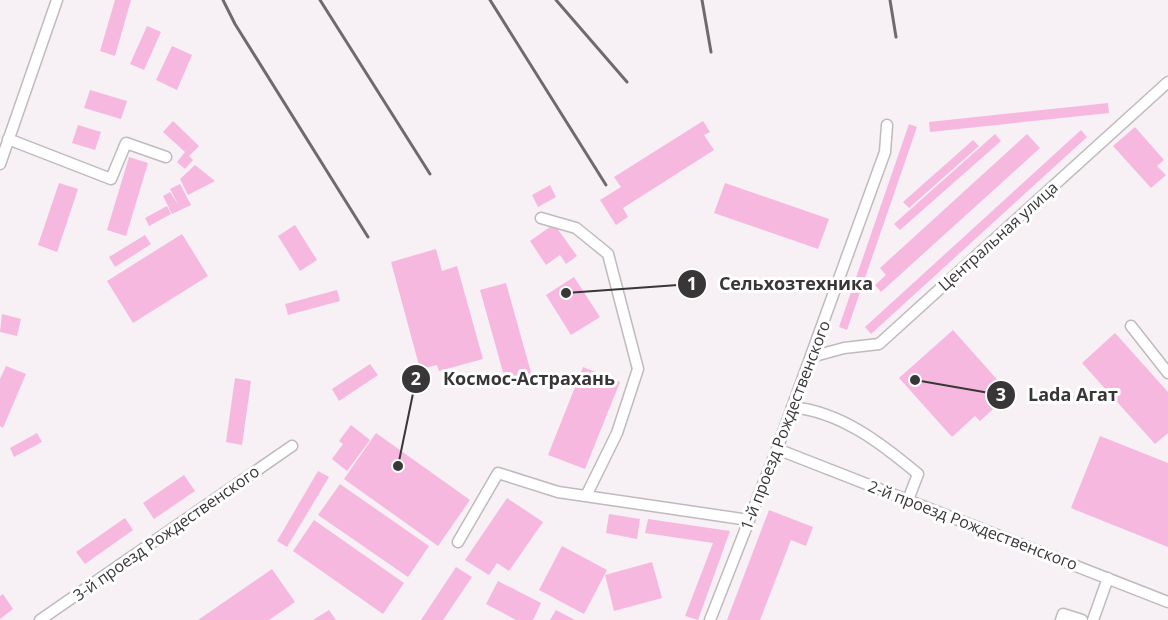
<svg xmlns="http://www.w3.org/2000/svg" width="1168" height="620" viewBox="0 0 1168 620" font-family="'Open Sans',sans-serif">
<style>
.building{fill:#f7b8e0}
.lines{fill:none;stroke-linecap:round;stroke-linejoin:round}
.minor-casing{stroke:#c0babe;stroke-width:13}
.minor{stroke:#fff;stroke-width:10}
.rail{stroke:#6f6b6d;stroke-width:3}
.labels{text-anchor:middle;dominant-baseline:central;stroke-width:6;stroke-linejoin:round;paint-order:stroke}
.street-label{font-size:16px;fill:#383637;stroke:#fff}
.leader{fill:none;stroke:#383637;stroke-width:2}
.callout-dot{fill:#383637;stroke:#fff;stroke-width:2}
.mark-label{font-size:18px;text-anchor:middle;font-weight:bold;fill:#fff}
.callout-label{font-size:18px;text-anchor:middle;font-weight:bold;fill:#383637;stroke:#fff;stroke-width:6;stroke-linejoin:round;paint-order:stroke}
</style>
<rect width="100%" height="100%" fill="#f7f0f4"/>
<path class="building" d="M115,0h16l-16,56 -15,-5z
M147,26l14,6 -17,38 -14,-6z
M172,46l20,9 -15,35 -21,-10z
M90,90l37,11 -6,18 -37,-11z
M1108,103l1,10 -179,19 -1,-10z
M173,121l26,25 -10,10 4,4 -8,9 -8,-7 8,-10 -22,-20z
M703,121l7,11 -6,3 10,15 -91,58 5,9 -12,8 -16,-25 21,-13 -7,-10z
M909,124l8,3 -70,203 -8,-3z
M78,125l23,7 -6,18 -23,-7z
M1135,127l29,33 -7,6 9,9 -15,13 -38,-42z
M1081,130l6,7 -216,197 -6,-7z
M995,134l6,7 -101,89 -6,-6z
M1027,134l13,14 -159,144 -6,-7 11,-10 -6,-7z
M973,140l6,6 -70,62 -6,-6z
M129,157l19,6 -22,73 -19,-6z
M195,165l20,16 -27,14 -8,-16z
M59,183l19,6 -21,63 -19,-7z
M725,183l104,36 -11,30 -104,-36z
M180,184l11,21 -19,9 -9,-18 7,-4 9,14 -9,-17z
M550,185l6,12 -18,10 -6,-12z
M167,206l4,8 -22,12 -4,-8z
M554,224l23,32 -11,8 -6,-9 -14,10 -16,-24z
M295,225l22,35 -17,11 -22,-35z
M182,234l26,42 -75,47 -26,-42z
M145,235l6,9 -36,23 -6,-10z
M436,249l6,22 15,-5 26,93 -44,12 -2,-6 -17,4 -29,-107z
M574,277l26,40 -29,18 -25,-40z
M506,283l26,93 -26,7 -26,-93z
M337,290l3,11 -52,14 -3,-11z
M2,314l19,5 -4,17 -17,-4z
M953,330l57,64 -30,27 -5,-5 -23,21 -53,-59z
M1115,333l53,59v41l-13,11 -73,-81z
M370,364l8,11 -39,26 -7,-12z
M6,366l20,8 -23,54 -3,-2v-47z
M583,367l37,15 -35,87 -37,-14z
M235,378l16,3 -9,64 -16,-3z
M351,425l19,15 -23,31 -15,-12 11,-15 -4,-3z
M37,433l5,9 -28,15 -4,-9z
M376,433l94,67 -32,46 -94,-67z
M1100,436l68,27v84l-97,-39z
M318,471l11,6 -42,70 -10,-6z
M184,475l11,16 -41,28 -11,-16z
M340,484l89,62 -21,31 -90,-62z
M507,498l36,24 -34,49 -12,-8 -8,12 -24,-15z
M769,510l44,17 -7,19 -15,-6 -31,80h-33z
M609,514l31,5 -3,20 -31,-6z
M125,518l8,12 -48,34 -9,-12z
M648,519l82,12 -32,89 -13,-4 28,-73 -68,-10z
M314,520l90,63 -21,31 -90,-63z
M562,546l45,24 -23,44 -45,-24z
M652,562l10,36 -48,13 -9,-36z
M456,567l16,10 -29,43h-22z
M272,569l23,33 -26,18h-71z
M498,581l43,22 -8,17h-17l-30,-16z
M3,594l10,15 -13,10v-23z
M329,610l7,10h-23z
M556,610l19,10h-25z"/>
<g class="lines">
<defs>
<path id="minor" d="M8,139l103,40 15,-36 40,14
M0,164l57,-164
M541,218l35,10 32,26 30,115 -21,64 -31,63
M1131,326l37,47
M811,357l33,-9 35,-4 289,-262
M792,407c49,5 89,36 126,67l-10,26
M777,449l391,153
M458,542l40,-69 60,19 191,28
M40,620l252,-174
M710,620l67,-171 108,-297 2,-27
M1061,620l2,-6 19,6
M1093,620l15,-42"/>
</defs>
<use href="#minor" class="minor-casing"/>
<use href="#minor" class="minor"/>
<path class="rail" d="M223,0l12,24 133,213
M320,0l110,174
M490,0l116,185
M556,0l71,82
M702,0l9,52
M890,0l6,37"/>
</g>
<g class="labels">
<g class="street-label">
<text transform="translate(998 236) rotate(-42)">Центральная улица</text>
<text transform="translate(785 425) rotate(-69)">1-й проезд Рождественского</text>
<text transform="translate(973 525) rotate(21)">2-й проезд Рождественского</text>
<text transform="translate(166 533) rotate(-35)">3-й проезд Рождественского</text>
</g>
</g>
<path class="leader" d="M566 293L692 284M398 466L416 379M915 380L1001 395"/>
<g class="callout-dot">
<circle cx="566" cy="293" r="6"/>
<circle cx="398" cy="466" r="6"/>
<circle cx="915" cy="380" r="6"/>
<circle cx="692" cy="284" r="15"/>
<circle cx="416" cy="379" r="15"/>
<circle cx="1001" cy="395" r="15"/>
</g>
<g class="mark-label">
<text x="692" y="290">1</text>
<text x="416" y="385">2</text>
<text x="1001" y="401">3</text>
</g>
<g class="callout-label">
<text x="796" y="290">Сельхозтехника</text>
<text x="529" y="385">Космос-Астрахань</text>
<text x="1073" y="401">Lada Агат</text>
</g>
</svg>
